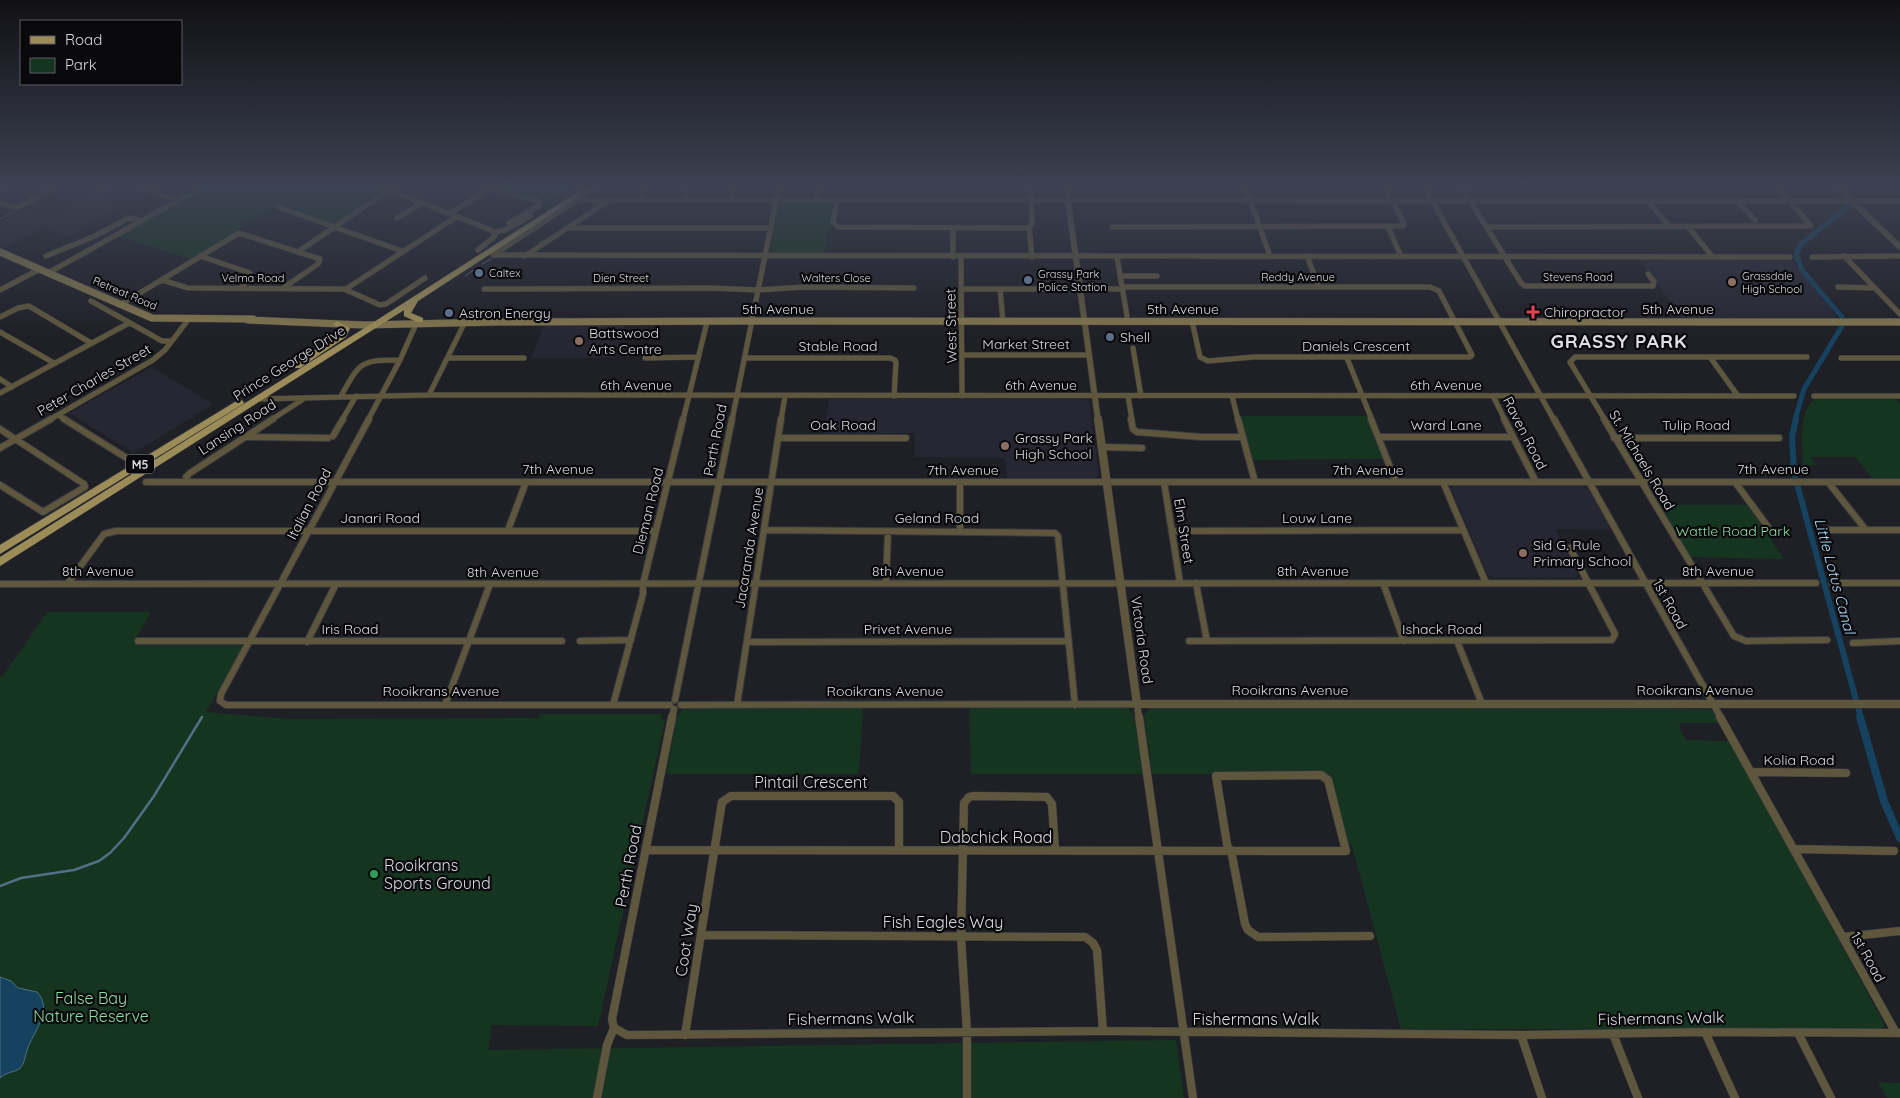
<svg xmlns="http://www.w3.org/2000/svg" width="1900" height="1098" viewBox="0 0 1900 1098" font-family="Quicksand,sans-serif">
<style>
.built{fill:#272734}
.green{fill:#163520}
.water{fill:#14425f;stroke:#4f7086}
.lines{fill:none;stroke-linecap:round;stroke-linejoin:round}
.stream-far1{stroke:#4f7086;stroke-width:1}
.stream{stroke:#4f7086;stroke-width:2.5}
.canal-far2{stroke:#14425f;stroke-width:5}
.canal-far1{stroke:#14425f;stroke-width:6}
.canal{stroke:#14425f;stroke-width:8}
.minor-far2-casing{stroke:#393940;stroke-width:6}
.minor-far1-casing{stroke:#393940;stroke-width:8}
.minor-casing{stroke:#393940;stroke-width:9}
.tertiary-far1-casing{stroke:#393940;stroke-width:7}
.tertiary-casing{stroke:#393940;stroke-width:9}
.secondary-casing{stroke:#393940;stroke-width:8}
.primary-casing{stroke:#393940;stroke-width:1}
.minor-far2{stroke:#5e563d;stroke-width:5}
.minor-far1{stroke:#5e563d;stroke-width:6}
.minor{stroke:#5e563d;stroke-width:8}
.tertiary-far1{stroke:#5e563d;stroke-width:5.5}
.tertiary{stroke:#5e563d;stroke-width:8}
.secondary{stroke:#81754d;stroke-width:7}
.primary{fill:#9c8d58;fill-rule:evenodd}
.service-dot{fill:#5c6f8a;stroke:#09090c;stroke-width:2}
.education-dot{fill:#8d6e63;stroke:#09090c;stroke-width:2}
.health-dot{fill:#e0444e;stroke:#09090c;stroke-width:2}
.leisure-dot{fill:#2e9e5b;stroke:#09090c;stroke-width:2}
.labels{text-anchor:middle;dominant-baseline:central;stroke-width:4.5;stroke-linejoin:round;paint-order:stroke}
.far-poi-label{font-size:11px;fill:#dadbe0;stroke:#09090c;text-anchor:start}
.far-street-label{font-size:11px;fill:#dadbe0;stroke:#09090c}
.shield{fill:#09090c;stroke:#9b9ca0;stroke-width:1}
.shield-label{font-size:12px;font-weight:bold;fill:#dadbe0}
.street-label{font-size:14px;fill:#dadbe0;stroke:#09090c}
.poi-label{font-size:14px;fill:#dadbe0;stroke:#09090c;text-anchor:start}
.park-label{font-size:14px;fill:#89dda2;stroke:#09090c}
.water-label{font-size:15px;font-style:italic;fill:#a8d8fb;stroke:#09090c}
.near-street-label{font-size:16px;fill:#dadbe0;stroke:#09090c}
.near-poi-label{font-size:16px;fill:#dadbe0;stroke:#09090c;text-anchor:start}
.near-park-label{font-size:16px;fill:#89dda2;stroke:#09090c}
.district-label{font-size:19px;font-weight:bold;letter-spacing:1px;fill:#dedee8;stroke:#09090c}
</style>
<rect width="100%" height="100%" fill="#1f1f26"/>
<path class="built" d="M888,186h70v12h-71z
M93,192l32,14 -57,31 -24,-9 -39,20 -5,-2v-24l27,-14 18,9 6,-2z
M1638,259h152l39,45 7,14h-153z
M544,325h81l-11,33h-83z
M152,367l61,37 -79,49 -65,-40z
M829,399h256l4,3 10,73 -5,4 -87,-1 -2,-20 -90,-1v-24l-91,1z
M1453,484l128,1 7,4 23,41 -56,-1 23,46 -3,3h-80l-7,-3 -37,-87z"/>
<path class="green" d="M207,186h168l9,4 -50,34 -57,-19 -85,54 -76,-23z
M487,186h87l-29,17 -4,-1 4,-4h-9z
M779,202l54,1 -2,20 2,4 -5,3 -3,22 -2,1 -1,2 -53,-1z
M1814,399h82l4,5v76h-26l-19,-23h-45l6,8h-13c-1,-21 -5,-50 11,-66z
M1239,416h128l17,43 -133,1z
M1657,505h91l36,54 -95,-2z
M47,612h104l-14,24 2,1 -4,5h106l3,3 -38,67 84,7 244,-1 4,1 2,-5h122l-1,6h4l-67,306 -106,-1 -4,25 688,-10 8,58h-1184v-422h3z
M686,707l177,1 -4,66h-193l11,-59z
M1151,707l558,2 5,4 6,10h-41l2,4 -2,1 7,12 44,1 155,284 -3,4h-481l-49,-183 -6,-5 -17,-67h-177l-8,-59z
M969,708h158l6,6 11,60h-173z
M1878,1082l22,1v15h-13z"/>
<path class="water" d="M0,977l11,4 7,7 19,4c17,18 -4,40 -10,58 -2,6 -2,13 -7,18 -5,5 -13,3 -20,10z"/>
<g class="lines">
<path class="stream-far1" d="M507,188l2,-2
M1861,197l13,-11
M0,219l41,-21
M482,264l9,-5
M465,276l12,-8"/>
<path class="stream" d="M0,886l21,-8 53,-8 25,-9 11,-8 14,-15 30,-42 48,-79"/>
<path class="canal-far2" d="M1842,317l-40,-47 -6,-15 4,-10 50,-40
M1795,420l9,-31 38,-63"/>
<path class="canal-far1" d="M1796,419l-4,17 2,37 67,245"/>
<path class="canal" d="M1860,717l24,84 16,37"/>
<defs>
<path id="minor-far2" d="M138,186l39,15
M379,186l117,46 9,-2 25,-14
M482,186l57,15 -1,5 -29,17
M1031,186l1,37 -3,5 3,29
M1245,186l25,70
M1424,186l130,234
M1461,186l60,97 4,3h128l1,-4 -6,-8
M0,189l8,-3
M100,190l9,-4
M577,200l1323,1
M640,200l5,-14
M685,200l4,-14
M731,200l3,-14
M816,200l2,-14
M837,200l-4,22 5,5 191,1
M1647,200l23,27
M1736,200l19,20
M0,202l12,5h6l42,-21
M278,207l124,44
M449,214l42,-26
M397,218l25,-15
M1112,227l291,-1 1,-2 -20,-38
M1388,227l13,29
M1487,227l324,-1 -35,-40
M1688,227l24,29
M567,228h204
M953,228v29
M478,250l16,-13 1,-2 -3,-4
M299,251l96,-65
M493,255l1297,2
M493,255l106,-69
M46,256l49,-20 32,-17 6,-1 8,3
M200,256l50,17v3l-9,12
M525,256l83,-55
M1307,256l12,31
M1844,256l56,58
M961,257l1,139
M1117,257l10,59
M1812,257l88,-1
M48,273l156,-87
M1120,276h37
M162,280l26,8 156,1 36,16 6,-1 39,-26
M1122,287h308l9,4 33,64 -2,2h-216l-46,4 -8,-4 -8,-36
M1838,287l37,1
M346,289l110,-72
M484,289l227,-1 47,2 46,-3 110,1
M961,289h161
M1000,289l3,32
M0,290l40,-21
M91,301l71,40h9
M120,305l119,-72 81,26 -2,5 -35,24
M0,317l18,-9 11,-2 62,37
M0,332l54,31
M1133,348l8,48
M963,355h126
M1710,357l28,39
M448,358h76
M645,358l53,-1
M745,358h145l5,2 1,3 -2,33
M1347,358l25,62
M1841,358h59
M0,379l12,8
M0,393l129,-70
M429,395l36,-73
M341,396c19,-34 19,-36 59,-36
M1128,396l4,24
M1232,396l6,24
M1493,396l12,24
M1814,396h86
M260,399l169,-4 1365,1
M58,415l8,5
M49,420l104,-60 12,-10 23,-30
M271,420l34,-22
M342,420l14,-24
M368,420l32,-60 16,-36
M683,420l24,-98
M732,420l47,-234
M781,420l4,-24
M1605,420l-35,-58 5,-5h232"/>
<path id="minor-far1" d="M64,419l61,38
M369,419l-148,275 -1,7 6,4h444
M1131,419l2,10 4,3 64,5h42
M1238,419l17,63
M1371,419l25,63
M1504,419l32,63
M1554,419l167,299
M1604,419l130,217 12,5 81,-1
M0,429l84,55 1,3 -42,25 -43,-27
M333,436l10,-17
M246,437l82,1
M1379,437h134
M779,438h127
M1614,438h165
M1101,447l41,1
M0,448l51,-29
M146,482h1754
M188,482l-2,-5 4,-4 83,-54
M960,482v49
M1164,482l16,101
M1443,482l43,101
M1735,482l33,45
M1828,482l38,48
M508,530l18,-48
M765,530l290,3 3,3 17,169
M1824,530h76
M1172,531l290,-1
M68,583l36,-49 12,-3h540
M886,583l2,-52
M1196,583l11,58
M1383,583l21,58
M1832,583h68
M0,584l1816,-1
M138,641h424
M580,641l51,-1
M1189,641l423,-1 3,-6 -45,-86
M1457,641l25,63
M307,642l29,-58
M747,642l322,-1
M1853,643l47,-2
M675,700l57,-281
M445,705l45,-121
M613,705l30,-111v-10l40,-165
M681,705l456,-1 2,14
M737,705l44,-286
M672,718l2,-9"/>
<path id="minor" d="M1139,717l54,381
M1720,717l176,316
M1751,772l95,1
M1794,849l100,2
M646,850l700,1 -18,-71 -7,-5 -105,1 12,74
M1231,850l14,74 3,6 10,7 112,-1
M702,935l383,2 8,6 4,7 6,81
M1843,937l57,-6
M614,1028l13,7 476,-4 418,4 184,-3 195,1
M614,1028l-2,-9 60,-302
M1705,1032l30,66
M1798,1033l33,65
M1613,1034l25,64
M685,1035l37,-233 9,-6h162l6,6v48
M1521,1035l21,63
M597,1098l10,-53 7,-17
M967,1098v-66l-6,-95 3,-134 5,-6 5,-1 73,1 5,7 3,46"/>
<path id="tertiary-far1" d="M1066,186l32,234
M1836,186l64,61"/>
<path id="tertiary" d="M1098,419l39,285h763"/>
<path id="secondary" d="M0,252l152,66 101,1
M248,320l116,5 133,-3 255,-1 1148,1"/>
<path id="primary" d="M587,186h8l-177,115 -7,12 12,5v4h-6l-13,-6v-6l-404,256v-9l363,-228z
M337,321l13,7 -4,9 -46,31h-6v-4l45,-30 2,-5 -8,-5z
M240,399l4,3 -1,2 -243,150v-9z"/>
</defs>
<use href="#minor-far2" class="minor-far2-casing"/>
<use href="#minor-far1" class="minor-far1-casing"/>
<use href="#minor" class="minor-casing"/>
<use href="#tertiary-far1" class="tertiary-far1-casing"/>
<use href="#tertiary" class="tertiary-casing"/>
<use href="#secondary" class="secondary-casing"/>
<use href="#primary" class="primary-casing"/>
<use href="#minor-far2" class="minor-far2"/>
<use href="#minor-far1" class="minor-far1"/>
<use href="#minor" class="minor"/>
<use href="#tertiary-far1" class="tertiary-far1"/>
<use href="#tertiary" class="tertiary"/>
<use href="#secondary" class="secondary"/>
<use href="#primary" class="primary"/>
</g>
<linearGradient id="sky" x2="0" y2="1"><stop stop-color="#111115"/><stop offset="0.55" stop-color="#3c4252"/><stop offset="1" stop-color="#3c4252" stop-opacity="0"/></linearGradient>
<rect width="1900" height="339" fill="url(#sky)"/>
<g class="service-dot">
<circle cx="479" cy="273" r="5"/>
<circle cx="1028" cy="280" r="5"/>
<circle cx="449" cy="313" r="5"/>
<circle cx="1110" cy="337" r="5"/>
</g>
<g class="education-dot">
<circle cx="1732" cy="282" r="5"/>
<circle cx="579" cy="341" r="5"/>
<circle cx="1005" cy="446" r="5"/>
<circle cx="1523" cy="553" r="5"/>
</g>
<path class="health-dot" d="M1530.5 304.5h5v5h5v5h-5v5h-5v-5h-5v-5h5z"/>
<circle class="leisure-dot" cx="374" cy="874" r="5"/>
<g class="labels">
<g class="far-poi-label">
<text x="489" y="273">Caltex</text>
<text x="1038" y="274">Grassy Park<tspan x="1038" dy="13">Police Station</tspan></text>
<text x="1742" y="276">Grassdale<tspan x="1742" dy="13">High School</tspan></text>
</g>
<g class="far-street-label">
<text x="1298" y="277">Reddy Avenue</text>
<text x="1578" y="277">Stevens Road</text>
<text x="253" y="278">Velma Road</text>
<text x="621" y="278">Dien Street</text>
<text x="836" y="278">Walters Close</text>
<text transform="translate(125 293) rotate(23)">Retreat Road</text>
</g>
<rect class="shield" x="126" y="454.5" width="28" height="19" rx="4"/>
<g class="shield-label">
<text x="140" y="464">M5</text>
</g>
<g class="street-label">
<text x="778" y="309">5th Avenue</text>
<text x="1183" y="309">5th Avenue</text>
<text x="1678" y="309">5th Avenue</text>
<text transform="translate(951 326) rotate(-91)">West Street</text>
<text x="1026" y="344">Market Street</text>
<text x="838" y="346">Stable Road</text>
<text x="1356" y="346">Daniels Crescent</text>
<text transform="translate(289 363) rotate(-32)">Prince George Drive</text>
<text transform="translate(94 380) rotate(-30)">Peter Charles Street</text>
<text x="636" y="385">6th Avenue</text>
<text x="1041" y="385">6th Avenue</text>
<text x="1446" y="385">6th Avenue</text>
<text x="843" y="425">Oak Road</text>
<text x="1446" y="425">Ward Lane</text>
<text x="1696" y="425">Tulip Road</text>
<text transform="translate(237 427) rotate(-33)">Lansing Road</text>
<text transform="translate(1525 433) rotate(63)">Raven Road</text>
<text transform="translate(715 440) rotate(-79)">Perth Road</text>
<text transform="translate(1642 460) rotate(59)">St. Michaels Road</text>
<text x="558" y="469">7th Avenue</text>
<text x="1773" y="469">7th Avenue</text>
<text x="963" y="470">7th Avenue</text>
<text x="1368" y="470">7th Avenue</text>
<text transform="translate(309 504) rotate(-62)">Italian Road</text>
<text transform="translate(648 511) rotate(-76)">Dieman Road</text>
<text x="380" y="518">Janari Road</text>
<text x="937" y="518">Geland Road</text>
<text x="1317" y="518">Louw Lane</text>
<text transform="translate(1184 531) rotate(81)">Elm Street</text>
<text transform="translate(749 548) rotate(-81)">Jacaranda Avenue</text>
<text x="98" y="571">8th Avenue</text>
<text x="908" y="571">8th Avenue</text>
<text x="1313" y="571">8th Avenue</text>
<text x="1718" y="571">8th Avenue</text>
<text x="503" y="572">8th Avenue</text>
<text transform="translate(1670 604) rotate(61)">1st Road</text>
<text x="350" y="629">Iris Road</text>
<text x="908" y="629">Privet Avenue</text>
<text x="1442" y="629">Ishack Road</text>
<text transform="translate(1142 640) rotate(82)">Victoria Road</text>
<text x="1290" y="690">Rooikrans Avenue</text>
<text x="1695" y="690">Rooikrans Avenue</text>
<text x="441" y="691">Rooikrans Avenue</text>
<text x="885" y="691">Rooikrans Avenue</text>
<text x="1799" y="760">Kolia Road</text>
<text transform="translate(1868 957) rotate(61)">1st Road</text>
</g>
<g class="poi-label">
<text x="1544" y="312">Chiropractor</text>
<text x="459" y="313">Astron Energy</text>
<text x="589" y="333">Battswood<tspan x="589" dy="16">Arts Centre</tspan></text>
<text x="1120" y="337">Shell</text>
<text x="1015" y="438">Grassy Park<tspan x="1015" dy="16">High School</tspan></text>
<text x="1533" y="545">Sid G. Rule<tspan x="1533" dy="16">Primary School</tspan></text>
</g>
<g class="park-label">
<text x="1733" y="531">Wattle Road Park</text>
</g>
<g class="water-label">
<text transform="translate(1835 576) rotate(75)">Little Lotus Canal</text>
</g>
<g class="near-street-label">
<text x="811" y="782">Pintail Crescent</text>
<text x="996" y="837">Dabchick Road</text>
<text transform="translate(628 866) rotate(-79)">Perth Road</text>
<text x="943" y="922">Fish Eagles Way</text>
<text transform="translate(686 940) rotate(-81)">Coot Way</text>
<text transform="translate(851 1018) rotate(-1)">Fishermans Walk</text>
<text transform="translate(1661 1018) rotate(-1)">Fishermans Walk</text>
<text x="1256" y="1019">Fishermans Walk</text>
</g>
<g class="near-poi-label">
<text x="384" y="865">Rooikrans<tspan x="384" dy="18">Sports Ground</tspan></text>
</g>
<g class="near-park-label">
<text x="91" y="998">False Bay<tspan x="91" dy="18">Nature Reserve</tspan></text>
</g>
<g class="district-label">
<text x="1619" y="341">GRASSY PARK</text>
</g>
</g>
<rect x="20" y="20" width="162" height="65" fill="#09090c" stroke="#5d5d61"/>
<rect x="30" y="36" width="25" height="8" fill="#9c8d58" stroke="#5d5d61"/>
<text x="65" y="45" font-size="15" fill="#dadbe0">Road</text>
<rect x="30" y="58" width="25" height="15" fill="#163520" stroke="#5d5d61"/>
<text x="65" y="70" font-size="15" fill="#dadbe0">Park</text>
</svg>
